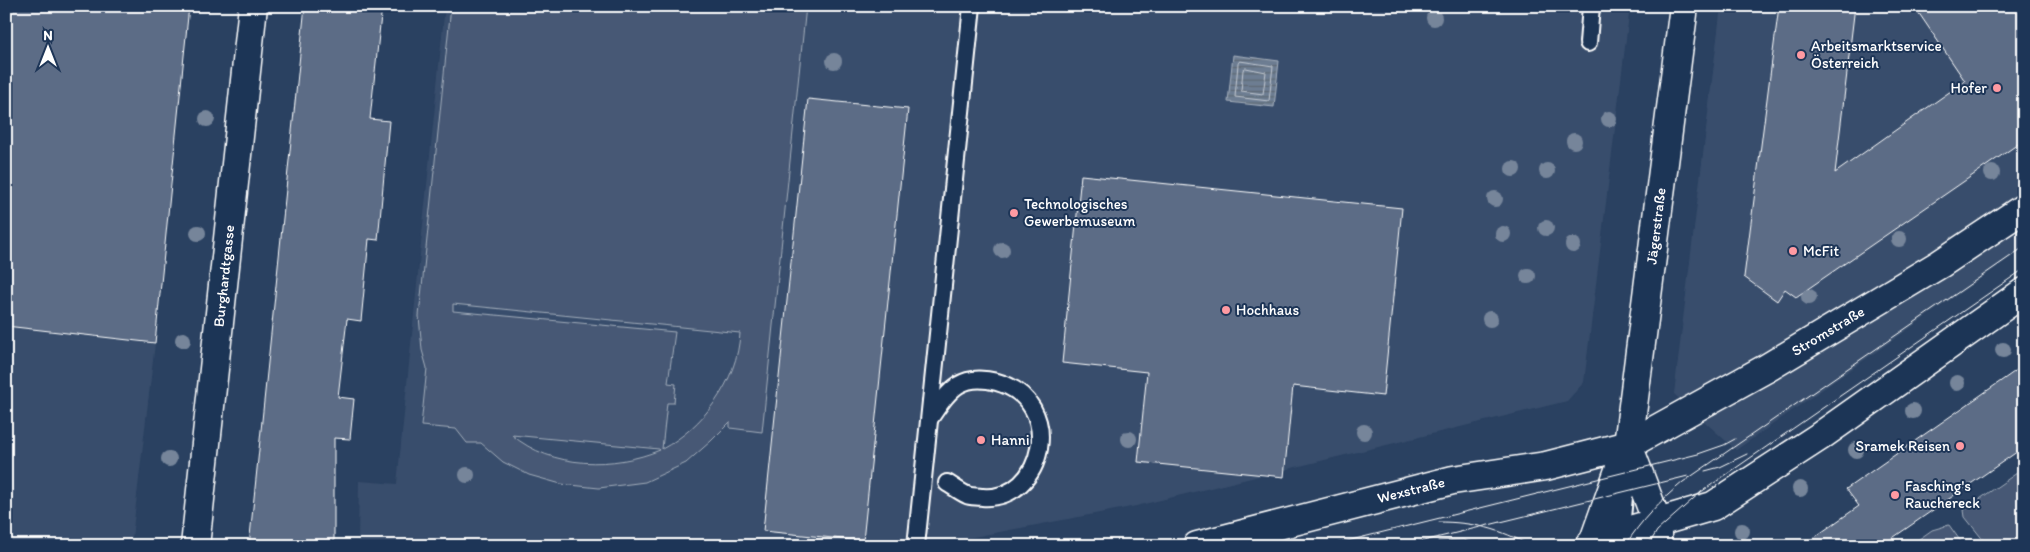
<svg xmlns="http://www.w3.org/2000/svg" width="2030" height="552" font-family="Itim,sans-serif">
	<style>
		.built { fill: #394e6c }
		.green { fill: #465975; stroke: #a2acba; fill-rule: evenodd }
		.water { fill: url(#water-rules); stroke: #a7b1be }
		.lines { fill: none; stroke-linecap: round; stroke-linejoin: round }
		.shore { stroke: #c5cbd3; stroke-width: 1 }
		.building { fill: #5b6c86; stroke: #fff }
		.lane-casing { stroke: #fff; stroke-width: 20 }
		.street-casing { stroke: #fff; stroke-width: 31 }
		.secondary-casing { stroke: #fff; stroke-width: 31 }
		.lane { stroke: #1d3557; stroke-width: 16 }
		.street { stroke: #1d3557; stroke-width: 28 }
		.secondary { stroke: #1d3557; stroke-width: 28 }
		.tram { stroke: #fff; stroke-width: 1 }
		.tree { fill: #76859a }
		.poi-dot { fill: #ff9aa2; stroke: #1d3557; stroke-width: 2 }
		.labels { text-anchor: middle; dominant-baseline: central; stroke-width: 4; stroke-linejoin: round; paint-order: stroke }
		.poi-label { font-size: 15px; fill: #fff; stroke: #1d3557; text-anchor: start }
		.street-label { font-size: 15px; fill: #fff; stroke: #1d3557 }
	</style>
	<defs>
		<pattern id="water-rules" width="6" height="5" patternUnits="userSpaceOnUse" patternTransform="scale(1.25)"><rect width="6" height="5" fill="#6d7d92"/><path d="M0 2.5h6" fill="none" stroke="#5e6772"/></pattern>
	</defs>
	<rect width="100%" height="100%" fill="#2a4161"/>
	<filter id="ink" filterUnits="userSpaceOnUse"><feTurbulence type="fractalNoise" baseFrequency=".02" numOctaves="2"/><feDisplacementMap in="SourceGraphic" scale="10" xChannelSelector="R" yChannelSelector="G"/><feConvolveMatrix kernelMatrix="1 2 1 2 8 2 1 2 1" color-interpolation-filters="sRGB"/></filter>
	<g filter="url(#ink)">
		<g class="built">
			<path d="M6,6h183l-34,337 -24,203h-125z"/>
			<path d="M445,6h1185l-46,376 -17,19 -431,105 -194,37 -24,3h-560l1,-65 38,3z"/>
			<path d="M1721,6h303v242l-288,202 -62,-56z"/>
		</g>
		<g class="green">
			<path d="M451,6h355l-44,426 -32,-4v-6l-19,19 -25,22 -41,19 -46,6 -38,-4 -32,-9 -26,-13 -22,-19h-14l-11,-14 -35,-3 6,-58 -5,-18 -3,-34zM453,304l287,29c-2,48 -37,94 -78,116l5,-46h7l2,-19 -8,-1 7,-51 -222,-21zM512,435l147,14 1,1c-46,19 -108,19 -148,-15z"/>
			<path d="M2024,468v78h-36l-23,-29 -1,-7z"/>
			<path d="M1949,525l15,21h-50l1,-4 17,-12z"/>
		</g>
		<path class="water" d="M1233,55l46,6 -5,46 -46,-5z"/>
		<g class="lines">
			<g class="shore">
				<path d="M1240,61l33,5 -4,35 -34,-4 3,-33z"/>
				<path d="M1246,68l20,4 -3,22 -22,-3 2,-21z"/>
			</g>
		</g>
		<g class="building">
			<path d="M6,6h183l-34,337 -149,-17z"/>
			<path d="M305,6h77l-12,113 19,2 -11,119 -9,-1 -8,82 -14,-2 -9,78 16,2 -4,40 -16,-1v108h-85z"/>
			<path d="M1779,6h76l-20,167 130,-92 -51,-75h110v134l-228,157 -11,-8 -8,12 -33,-24z"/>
			<path d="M808,99l100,10 -45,432 -100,-10z"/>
			<path d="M1081,175l321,33 -19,188 -90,-10 -9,91 -146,-15 9,-90 -85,-9z"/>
			<path d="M2024,365v82l-143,99h-79l57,-40 -13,-17z"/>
		</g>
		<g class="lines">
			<defs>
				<g id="lane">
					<path d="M1588,43l3,-37"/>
					<path d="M930,418c19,-27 30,-46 67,-36 69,19 48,120 -15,115 -5,-1 -11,0 -15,-2 -7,-3 -13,-8 -20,-12"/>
					<path d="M1620,539l6,-63"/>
					<path d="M916,546l56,-540"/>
					<path d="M1637,546l9,-14 9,-8"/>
				</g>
				<path id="street" d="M195,546l58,-540"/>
				<g id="secondary">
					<path d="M1628,445l29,77v24"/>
					<path d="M1197,546l256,-66 93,-14 82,-21 139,-77 173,-104 84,-56"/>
					<path d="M1589,546l31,-13 93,-27 106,-69 205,-145"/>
					<path d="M1592,546l36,-101 56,-439"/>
				</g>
			</defs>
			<use href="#lane" class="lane-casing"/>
			<use href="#street" class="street-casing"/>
			<use href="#secondary" class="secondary-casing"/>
			<use href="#lane" class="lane"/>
			<use href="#street" class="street"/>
			<use href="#secondary" class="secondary"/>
			<g class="tram">
				<path d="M1705,471l15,-4 27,-13"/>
				<path d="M1439,522c33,0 63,7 91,24"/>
				<path d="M1438,541l25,-1 21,6"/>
				<path d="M1327,546l371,-92 26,-9 11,-6"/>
				<path d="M1403,546l285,-70"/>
				<path d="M1625,546c16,-26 35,-45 58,-64l341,-235"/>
				<path d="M1648,546l9,-15 44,-39 323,-223"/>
			</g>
		</g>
		<g class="tree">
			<circle cx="1434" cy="18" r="8"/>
			<circle cx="834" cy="61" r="8"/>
			<circle cx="207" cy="119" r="8"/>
			<circle cx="1609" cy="119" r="8"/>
			<circle cx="1574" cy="141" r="8"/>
			<circle cx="1513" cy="169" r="8"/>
			<circle cx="1547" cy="171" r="8"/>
			<circle cx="1992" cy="173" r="8"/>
			<circle cx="1495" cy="199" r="8"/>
			<circle cx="1546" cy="228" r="8"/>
			<circle cx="198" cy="233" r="8"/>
			<circle cx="1503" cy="234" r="8"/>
			<circle cx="1899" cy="239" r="8"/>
			<circle cx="1573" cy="245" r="8"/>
			<circle cx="1002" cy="250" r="8"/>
			<circle cx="1528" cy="276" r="8"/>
			<circle cx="1809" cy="297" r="8"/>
			<circle cx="1490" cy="319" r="8"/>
			<circle cx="183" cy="340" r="8"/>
			<circle cx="2003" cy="350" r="8"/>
			<circle cx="1957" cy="383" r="8"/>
			<circle cx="1913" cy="411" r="8"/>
			<circle cx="1364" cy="432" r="8"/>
			<circle cx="1129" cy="439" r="8"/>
			<circle cx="1856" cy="450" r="8"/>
			<circle cx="169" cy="459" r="8"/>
			<circle cx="467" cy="475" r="8"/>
			<circle cx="1800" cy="489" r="8"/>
			<circle cx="1742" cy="531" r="8"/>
		</g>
	</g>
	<g class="poi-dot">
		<circle cx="1801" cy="55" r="5"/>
		<circle cx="1997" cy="88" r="5"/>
		<circle cx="1014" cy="213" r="5"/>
		<circle cx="1793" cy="251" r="5"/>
		<circle cx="1226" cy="310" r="5"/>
		<circle cx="981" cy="440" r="5"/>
		<circle cx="1960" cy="446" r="5"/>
		<circle cx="1895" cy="495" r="5"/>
	</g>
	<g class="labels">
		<g class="poi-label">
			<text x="1811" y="46">Arbeitsmarktservice<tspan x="1811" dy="17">Österreich</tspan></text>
			<text x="1987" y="88" text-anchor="end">Hofer</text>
			<text x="1024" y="204">Technologisches<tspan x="1024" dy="17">Gewerbemuseum</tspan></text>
			<text x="1803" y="251">McFit</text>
			<text x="1236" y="310">Hochhaus</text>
			<text x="991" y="440">Hanni</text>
			<text x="1950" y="446" text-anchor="end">Sramek Reisen</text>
			<text x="1905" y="486">Fasching's<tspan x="1905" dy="17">Rauchereck</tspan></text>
		</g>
		<g class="street-label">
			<text transform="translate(1656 226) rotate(-83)">Jägerstraße</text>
			<text transform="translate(224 276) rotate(-84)">Burghardtgasse</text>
			<text transform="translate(1828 331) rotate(-31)">Stromstraße</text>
			<text transform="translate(1411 490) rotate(-14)">Wexstraße</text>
		</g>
	</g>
	<rect width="2030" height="552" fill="none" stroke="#1d3557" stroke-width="25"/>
	<rect x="12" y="12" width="2005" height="527" fill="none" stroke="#fff" stroke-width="2" filter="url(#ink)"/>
	<g transform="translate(48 48)" stroke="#1d3557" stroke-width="4" paint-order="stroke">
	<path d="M0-4L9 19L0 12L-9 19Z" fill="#ffffff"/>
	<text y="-8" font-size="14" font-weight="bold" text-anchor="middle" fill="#ffffff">N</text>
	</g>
</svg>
